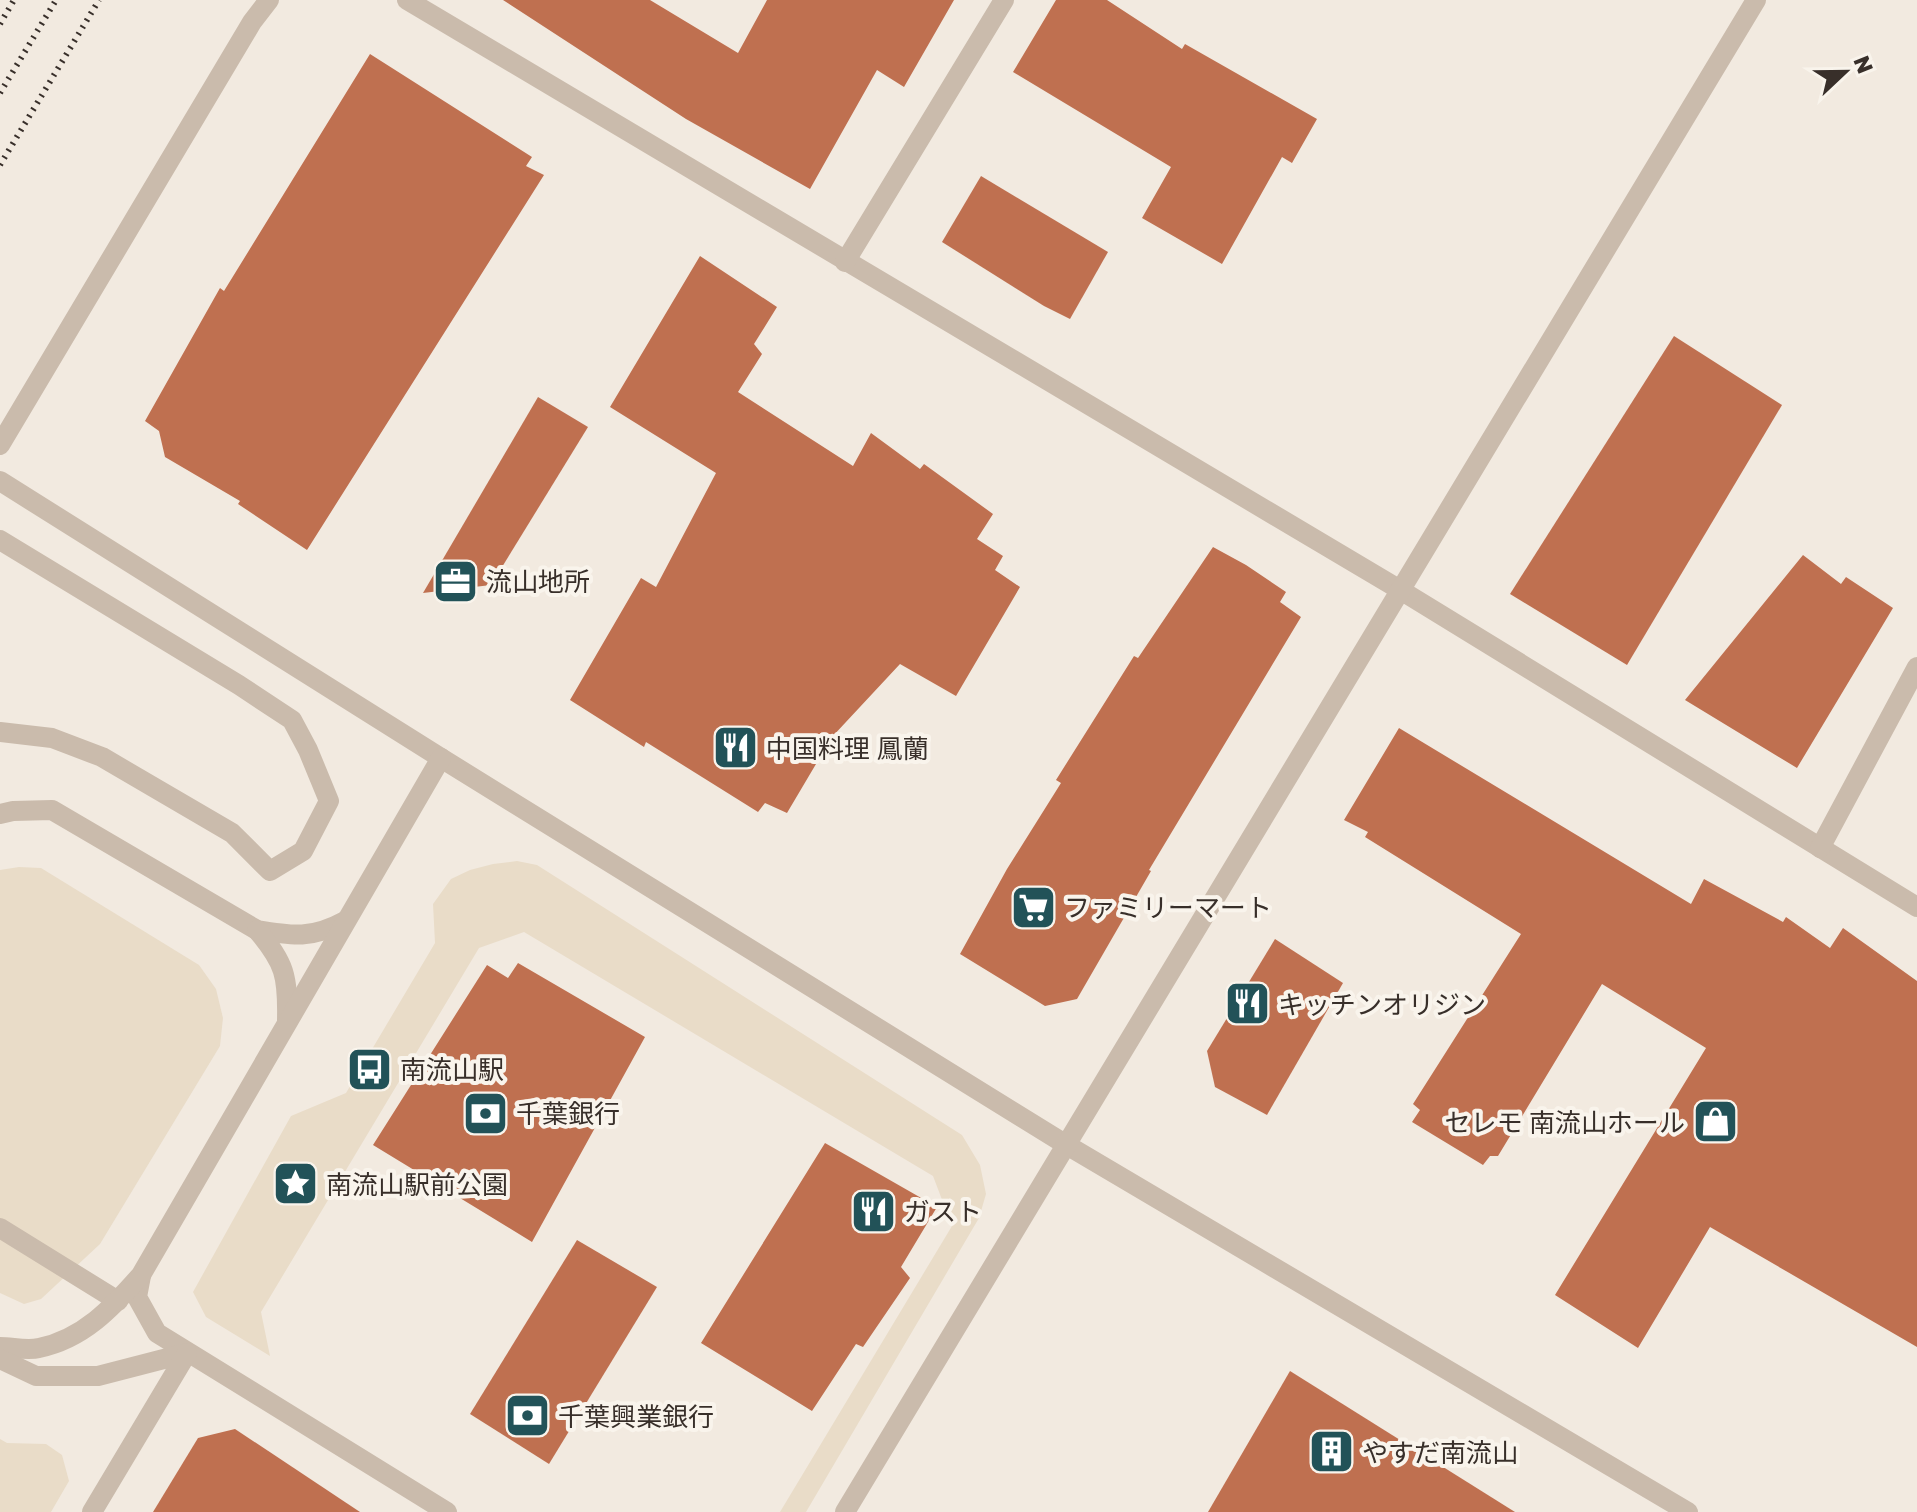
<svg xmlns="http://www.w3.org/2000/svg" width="1917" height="1512" font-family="'Golos Text','Noto Sans JP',sans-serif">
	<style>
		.plaza { fill: #e9dcc8 }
		.building { fill: #bf7050 }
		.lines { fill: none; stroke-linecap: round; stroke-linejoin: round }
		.minor { stroke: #cabbac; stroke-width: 20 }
		.rail { stroke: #382f2a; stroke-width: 6; stroke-dasharray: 2 6; stroke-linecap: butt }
		.labels { text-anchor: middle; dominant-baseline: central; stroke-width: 8; stroke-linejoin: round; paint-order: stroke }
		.poi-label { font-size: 26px; fill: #382f2a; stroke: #f9f4ec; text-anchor: start }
	</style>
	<rect width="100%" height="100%" fill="#f2eae0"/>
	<g class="plaza">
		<path d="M517,861l20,4 425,270 18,30 6,29 -7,24 -173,294h-26l172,-286 -19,-50 -409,-244 -45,16 -218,364 9,44 -64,-39 -13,-25 98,-176 55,-23 89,-150 -2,-39 18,-25 19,-9 23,-6z"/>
		<path d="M19,867l22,1 158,97 17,24 7,29 -3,28 -120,198 -59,55 -17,5 -24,-11v-423z"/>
		<path d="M0,1439l7,4 39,1 16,11 7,26 -18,31h-51z"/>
	</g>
	<g class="building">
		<path d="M503,0h147l88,53 29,-53h187l-50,87 -27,-17 -67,119 -124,-70z"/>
		<path d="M1056,0h51l75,49 3,-5 132,75 -25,44 -10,-6 -60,107 -80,-46 29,-51 -158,-95z"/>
		<path d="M370,54l162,103 -6,9 18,9 -237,375 -69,-46 2,-3 -75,-44 -6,-26 -14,-10 75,-133 4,3z"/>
		<path d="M981,176l127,76 -38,67 -26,-13 -102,-64z"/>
		<path d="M700,256l77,51 -23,37 8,10 -24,38 115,74 18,-33 49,36 4,-5 69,50 -16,25 26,17 -8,14 25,17 -64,109 -56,-32 -68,73 -45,76 -22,-10 -7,9 -112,-70 -2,5 -74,-47 71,-122 15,9 60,-114 -106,-66z"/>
		<path d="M1674,336l108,69 -155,260 -117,-71z"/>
		<path d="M538,397l50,30 -97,158 -68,8z"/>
		<path d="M1213,547l33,18 40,27 -6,10 21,15 -152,253 2,1 -74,128 -32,7 -85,-52 47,-85 54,-86 -5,-3 78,-124 4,2z"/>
		<path d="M1803,555l38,29 5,-7 47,31 -96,160 -112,-68z"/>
		<path d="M1399,728l292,176 13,-25 79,43 3,-5 44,31 13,-20 74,53v366l-207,-120 -72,121 -83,-53 151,-247 -104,-64 -104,172h-8l-7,9 -71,-43 8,-12 -7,-6 108,-170 -156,-97 3,-5 -24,-12z"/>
		<path d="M1275,939l68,44 -76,132 -52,-28 -8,-36z"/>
		<path d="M518,963l127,74 -113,205 -159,-97 114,-180 21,13z"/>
		<path d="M825,1143l112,64 -36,60 9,11 -47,69 -7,-3 -44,67 -111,-68z"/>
		<path d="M577,1240l80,47 -108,177 -79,-50z"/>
		<path d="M1290,1371l225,141h-307z"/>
		<path d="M235,1429l125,83h-207l45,-74z"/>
	</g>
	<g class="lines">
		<g class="minor">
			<path d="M407,0l995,591 515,316"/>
			<path d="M845,262l159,-262"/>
			<path d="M0,445l252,-423 17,-22"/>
			<path d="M0,481l441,277 624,386 623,368"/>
			<path d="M0,540l239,145 53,35 16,30 21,51 -26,50 -33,20 -38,-38 -130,-76 -50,-19 -52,-6"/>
			<path d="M0,814l13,-3 39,-1 205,120c36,6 55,9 88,-9"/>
			<path d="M1820,848l97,-181"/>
			<path d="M257,930c28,33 31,46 30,90"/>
			<path d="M0,1228l118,73"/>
			<path d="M141,1276l-4,21 20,36 290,179"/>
			<path d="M0,1347c12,0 27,4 39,1 44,-9 73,-40 102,-73l300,-517"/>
			<path d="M0,1359l36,17h62l89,-23"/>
			<path d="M92,1512l95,-159"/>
			<path d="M845,1512l911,-1512"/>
		</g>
		<g class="rail">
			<path d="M0,24l14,-24"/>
			<path d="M0,93l56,-93"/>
			<path d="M0,165l99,-165"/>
		</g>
	</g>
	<defs>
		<symbol id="office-square" viewBox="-11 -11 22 22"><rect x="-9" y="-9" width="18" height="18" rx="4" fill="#225258" stroke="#f9f4ec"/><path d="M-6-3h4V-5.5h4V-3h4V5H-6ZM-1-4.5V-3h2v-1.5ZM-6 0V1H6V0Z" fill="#fff"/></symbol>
		<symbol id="restaurant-square" viewBox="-11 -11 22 22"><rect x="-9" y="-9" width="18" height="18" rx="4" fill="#225258" stroke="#f9f4ec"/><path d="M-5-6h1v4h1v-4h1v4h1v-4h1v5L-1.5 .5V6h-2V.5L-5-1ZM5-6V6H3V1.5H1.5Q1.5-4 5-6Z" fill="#fff"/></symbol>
		<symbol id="supermarket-square" viewBox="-11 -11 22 22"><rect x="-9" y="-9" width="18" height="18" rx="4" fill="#225258" stroke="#f9f4ec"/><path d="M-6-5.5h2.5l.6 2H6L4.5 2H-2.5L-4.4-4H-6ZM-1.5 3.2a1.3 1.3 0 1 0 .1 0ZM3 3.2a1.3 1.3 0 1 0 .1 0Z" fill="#fff"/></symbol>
		<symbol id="bus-square" viewBox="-11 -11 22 22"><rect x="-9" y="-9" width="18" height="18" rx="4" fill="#225258" stroke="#f9f4ec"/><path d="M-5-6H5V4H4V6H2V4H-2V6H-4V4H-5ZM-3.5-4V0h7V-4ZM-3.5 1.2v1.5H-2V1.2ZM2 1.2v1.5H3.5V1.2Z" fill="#fff"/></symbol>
		<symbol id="bank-square" viewBox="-11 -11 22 22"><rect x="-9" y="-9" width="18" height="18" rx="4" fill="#225258" stroke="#f9f4ec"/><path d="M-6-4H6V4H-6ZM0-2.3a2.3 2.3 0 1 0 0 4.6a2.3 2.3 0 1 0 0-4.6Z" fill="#fff"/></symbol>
		<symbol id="shop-square" viewBox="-11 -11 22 22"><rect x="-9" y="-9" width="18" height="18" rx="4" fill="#225258" stroke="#f9f4ec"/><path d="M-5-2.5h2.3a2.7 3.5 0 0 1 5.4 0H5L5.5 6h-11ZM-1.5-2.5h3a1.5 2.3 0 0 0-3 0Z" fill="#fff"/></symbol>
		<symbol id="sight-square" viewBox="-11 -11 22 22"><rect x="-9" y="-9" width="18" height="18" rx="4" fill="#225258" stroke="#f9f4ec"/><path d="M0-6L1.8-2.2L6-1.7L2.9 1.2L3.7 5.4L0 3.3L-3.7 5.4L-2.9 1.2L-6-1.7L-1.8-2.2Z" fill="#fff"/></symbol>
		<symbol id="building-square" viewBox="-11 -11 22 22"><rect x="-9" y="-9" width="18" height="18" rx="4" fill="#225258" stroke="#f9f4ec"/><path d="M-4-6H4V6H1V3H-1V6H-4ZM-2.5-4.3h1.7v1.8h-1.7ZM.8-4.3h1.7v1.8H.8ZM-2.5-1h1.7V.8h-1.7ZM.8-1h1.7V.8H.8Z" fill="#fff"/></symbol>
	</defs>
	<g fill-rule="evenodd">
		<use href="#office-square" x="430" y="556" width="51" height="51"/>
		<use href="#restaurant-square" x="710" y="722" width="51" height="51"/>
		<use href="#supermarket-square" x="1008" y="882" width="51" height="51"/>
		<use href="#restaurant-square" x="1222" y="978" width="51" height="51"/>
		<use href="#bus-square" x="344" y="1044" width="51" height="51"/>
		<use href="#bank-square" x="460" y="1088" width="51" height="51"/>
		<use href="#shop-square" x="1690" y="1096" width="51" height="51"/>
		<use href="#sight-square" x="270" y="1158" width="51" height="51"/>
		<use href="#restaurant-square" x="848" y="1186" width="51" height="51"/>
		<use href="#bank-square" x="502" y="1390" width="51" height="51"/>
		<use href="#building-square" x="1306" y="1426" width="51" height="51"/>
	</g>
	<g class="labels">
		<g class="poi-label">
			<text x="486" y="581">流山地所</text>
			<text x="766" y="748">中国料理 鳳蘭</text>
			<text x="1064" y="907">ファミリーマート</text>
			<text x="1278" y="1004">キッチンオリジン</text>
			<text x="400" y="1069">南流山駅</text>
			<text x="516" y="1113">千葉銀行</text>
			<text x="1685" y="1122" text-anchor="end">セレモ 南流山ホール</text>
			<text x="326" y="1184">南流山駅前公園</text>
			<text x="904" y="1211">ガスト</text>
			<text x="558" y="1416">千葉興業銀行</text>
			<text x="1362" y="1452">やすだ南流山</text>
		</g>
	</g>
	<g transform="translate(1845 72) rotate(68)" stroke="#f9f4ec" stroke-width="6" paint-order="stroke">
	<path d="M0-6L14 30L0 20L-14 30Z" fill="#382f2a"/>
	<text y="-12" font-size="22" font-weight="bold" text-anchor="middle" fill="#382f2a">N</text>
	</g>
</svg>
